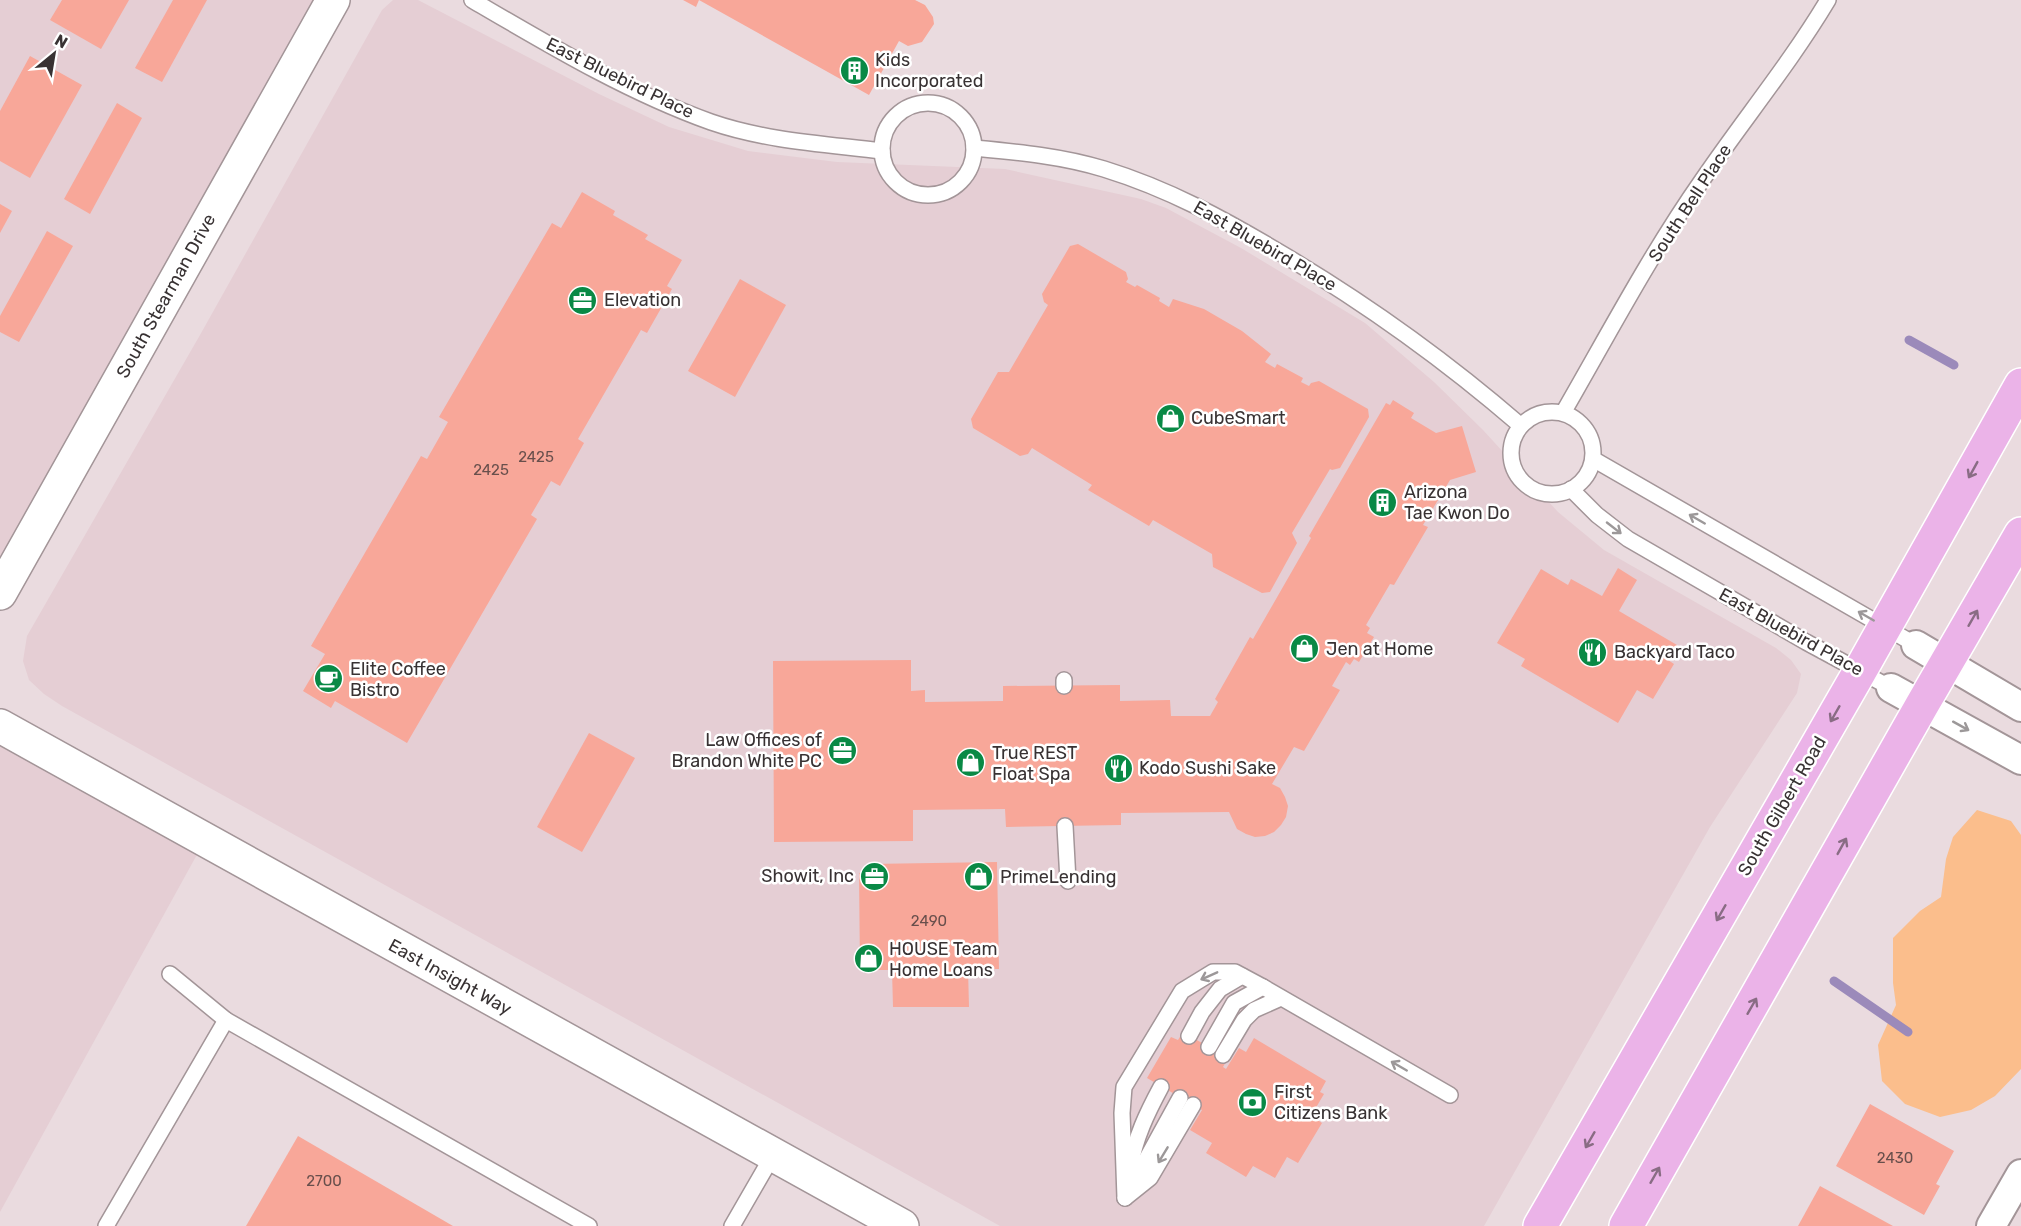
<svg xmlns="http://www.w3.org/2000/svg" width="2021" height="1226" font-family="Rubik,sans-serif">
	<style>
		.built { fill: #e5ced4 }
		.green { fill: #fbbe8c }
		.lines { fill: none; stroke-linecap: round; stroke-linejoin: round }
		.stream { stroke: #9b8aba; stroke-width: 9 }
		.building { fill: #f8a799 }
		.service-casing { stroke: #a39598; stroke-width: 18 }
		.minor-casing { stroke: #a39598; stroke-width: 32 }
		.tertiary-casing { stroke: #a39598; stroke-width: 36 }
		.primary-casing { stroke: #fff; stroke-width: 36 }
		.service { stroke: #fff; stroke-width: 15 }
		.minor { stroke: #fff; stroke-width: 28 }
		.tertiary { stroke: #fff; stroke-width: 33 }
		.primary { stroke: #ebb3e8; stroke-width: 33 }
		.oneway { stroke: #896c84 }
		.oneway2 { stroke: #9c9899 }
		.labels { text-anchor: middle; dominant-baseline: central; stroke-width: 5; stroke-linejoin: round; paint-order: stroke }
		.number-label { font-size: 15px; fill: #684f4c }
		.poi-label { font-size: 18px; fill: #383233; stroke: #fff; text-anchor: start }
		.street-label { font-size: 18px; fill: #383233; stroke: #fff }
	</style>
	<rect width="100%" height="100%" fill="#eadbdf"/>
	<g class="built">
		<path d="M0,0h333l-333,593z"/>
		<path d="M393,0h25l181,94 70,33 79,24 89,11 168,7 136,30 25,9 75,40 124,75 69,59 49,48 75,82 46,38 172,98 15,12 10,14 -4,19 -87,134 -226,399h-484l-938,-520 -18,-12 -15,-14 -6,-19 4,-25 173,-301 182,-325z"/>
		<path d="M0,725l205,115 -205,372z"/>
	</g>
	<path class="green" d="M1977,810l34,11 10,14v234l-26,27 -24,14 -31,7 -35,-13 -23,-23 -4,-36 18,-40 -3,-22v-45l27,-27 21,-14 5,-38 7,-22z"/>
	<g class="lines">
		<g class="stream">
			<path d="M1909,340l45,25"/>
			<path d="M1834,981l74,51"/>
		</g>
	</g>
	<g class="building">
		<path d="M62,0h67l-28,49 -51,-29z"/>
		<path d="M173,0h34l-45,82 -27,-14z"/>
		<path d="M683,0h232l10,5 8,12 1,7 -12,18 -14,4 -9,-5 -30,54 -170,-95 -3,7z"/>
		<path d="M30,56l52,29 -52,93 -30,-17v-50z"/>
		<path d="M117,103l25,15 -52,96 -26,-15z"/>
		<path d="M582,192l33,19 -2,4 35,20 -3,4 37,21 -15,26 5,3 -25,44 -6,-3 -63,109 6,4 -24,43 -9,-5 -20,34 6,4 -130,224 -72,-42 -4,7 -28,-17 22,-37 -14,-8 110,-190 6,3 21,-37 -9,-5 113,-194 9,5z"/>
		<path d="M0,204l12,7 -12,22z"/>
		<path d="M47,231l26,15 -54,96 -19,-10v-16z"/>
		<path d="M1078,244l48,28 2,7 -2,3 9,5 2,-2 23,13 -1,3 10,6 4,-8 31,10 38,22 29,23 -6,8 10,6 2,-4 26,14 -2,4 8,4 2,-3 8,-2 49,28 1,8 -29,51 -8,2 -2,-1 -38,64 5,10 -27,49 -8,1 -49,-26 -1,-13 -59,-34 -4,6 -61,-36 4,-5 -60,-37 -4,6 -8,2 -47,-28 -2,-9 27,-47h11l39,-67 -4,-3 -2,-8 28,-48z"/>
		<path d="M740,279l46,26 -51,92 -47,-26z"/>
		<path d="M1393,400l21,13 -3,5 25,15 26,-7 14,46 -26,8 -27,45 5,2 -34,58 -4,-1 -24,41 4,3 -3,5 7,4 -15,25 -5,-3 -4,6 -4,-3 -14,24 8,4 -36,61 -10,-4 -22,37 8,4 5,9 3,9 -2,11 -5,8 -7,7 -9,4 -10,1 -9,-3 -9,-5 -8,-17 -108,1v12l-115,2 -1,-18 -92,1v31l-139,1 -1,-181 138,-1v31l14,-1v12l78,-1v-15l117,-1v16l50,-1 1,16h39l8,-14 -3,-3 35,-62 3,2 58,-101 -2,-2 77,-133 4,2z"/>
		<path d="M1618,568l19,12 -18,31 58,34 -9,15 6,4 -21,35 -16,-9 -19,33 -97,-57 4,-7 -28,-16 44,-74 27,16 3,-6 31,17z"/>
		<path d="M589,733l46,25 -53,94 -45,-25z"/>
		<path d="M997,862l2,107h-31l1,38h-76l-1,-37h-32l-1,-97 10,-1v-8z"/>
		<path d="M1183,1032l45,26 -5,9 3,2 13,-21 7,4 8,-14 72,43 -6,11 4,2 -13,22 11,7 -24,40 -11,-6 -12,21 -22,-12 -7,11 -40,-24 6,-10 -22,-13 12,-20 -55,-32 24,-41 7,3z"/>
		<path d="M1870,1104l84,47 -18,33 4,2 -16,29 -88,-49z"/>
		<path d="M298,1136l155,90h-207z"/>
		<path d="M1820,1186l73,40h-95z"/>
	</g>
	<g class="lines">
		<defs>
			<g id="service">
				<path d="M472,0c77,45 155,92 239,122 55,19 114,22 171,29"/>
				<circle cx="928" cy="149" r="46"/>
				<path d="M974,148c43,4 88,8 130,21 65,20 122,51 180,86 84,50 162,106 236,170"/>
				<circle cx="1552" cy="453" r="41"/>
				<path d="M1563,413c45,-78 88,-160 140,-234 41,-60 88,-117 125,-179"/>
				<path d="M1593,459l323,186"/>
				<path d="M1571,489l26,26 31,24 178,103 85,46"/>
				<path d="M1064,680v6"/>
				<path d="M1065,826l3,55"/>
				<path d="M170,974l56,46"/>
				<path d="M1189,1036l13,-24 18,-23 22,-13"/>
				<path d="M1209,1047l25,-44 29,-16 187,108"/>
				<path d="M1223,1055l21,-35 10,-10 27,-12"/>
				<path d="M1130,1168c5,-30 17,-55 31,-81"/>
				<path d="M1131,1187l49,-89"/>
				<path d="M1125,1198l-3,-85 2,-26 58,-96 31,-19h22l28,15"/>
				<path d="M1125,1198l25,-20 43,-73"/>
				<path d="M106,1226l120,-206 363,206"/>
				<path d="M732,1226l41,-71"/>
			</g>
			<g id="minor">
				<path d="M1916,645l105,62"/>
				<path d="M1891,688l130,72"/>
				<path d="M1991,1226l30,-52"/>
			</g>
			<g id="tertiary">
				<path d="M0,593l333,-593"/>
				<path d="M0,726l902,500"/>
			</g>
			<g id="primary">
				<path d="M1540,1226l320,-555 161,-286"/>
				<path d="M1626,1226l296,-521 99,-171"/>
			</g>
		</defs>
		<use href="#service" class="service-casing"/>
		<use href="#minor" class="minor-casing"/>
		<use href="#tertiary" class="tertiary-casing"/>
		<use href="#primary" class="primary-casing"/>
		<use href="#service" class="service"/>
		<use href="#minor" class="minor"/>
		<use href="#tertiary" class="tertiary"/>
		<use href="#primary" class="primary"/>
	</g>
	<defs><path id="oneway-shaft" d="M-6 0H5M1.5-3L5.5 0L1.5 3" fill="none" stroke-width="1.6" stroke-linecap="round" stroke-linejoin="round" transform="scale(1.5)"/></defs>
	<g class="oneway">
		<use href="#oneway-shaft" transform="translate(1973 470) rotate(119)"/>
		<use href="#oneway-shaft" transform="translate(1973 618) rotate(-60)"/>
		<use href="#oneway-shaft" transform="translate(1835 714) rotate(120)"/>
		<use href="#oneway-shaft" transform="translate(1842 846) rotate(-61)"/>
		<use href="#oneway-shaft" transform="translate(1721 913) rotate(120)"/>
		<use href="#oneway-shaft" transform="translate(1752 1006) rotate(-60)"/>
		<use href="#oneway-shaft" transform="translate(1590 1140) rotate(120)"/>
		<use href="#oneway-shaft" transform="translate(1655 1175) rotate(-60)"/>
	</g>
	<g class="oneway2">
		<use href="#oneway-shaft" transform="translate(1697 519) rotate(-150)"/>
		<use href="#oneway-shaft" transform="translate(1614 528) rotate(38)"/>
		<use href="#oneway-shaft" transform="translate(1866 616) rotate(-150)"/>
		<use href="#oneway-shaft" transform="translate(1961 726) rotate(29)"/>
		<use href="#oneway-shaft" transform="translate(1209 976) rotate(156)"/>
		<use href="#oneway-shaft" transform="translate(1399 1066) rotate(-150)"/>
		<use href="#oneway-shaft" transform="translate(1163 1155) rotate(121)"/>
	</g>
	<defs>
		<symbol id="building-disc" viewBox="-11 -11 22 22"><circle r="9.5" fill="#098945" stroke="#fff"/><path d="M-4-6H4V6H1V3H-1V6H-4ZM-2.5-4.3h1.7v1.8h-1.7ZM.8-4.3h1.7v1.8H.8ZM-2.5-1h1.7V.8h-1.7ZM.8-1h1.7V.8H.8Z" fill="#fff"/></symbol>
		<symbol id="office-disc" viewBox="-11 -11 22 22"><circle r="9.5" fill="#098945" stroke="#fff"/><path d="M-6-3h4V-5.5h4V-3h4V5H-6ZM-1-4.5V-3h2v-1.5ZM-6 0V1H6V0Z" fill="#fff"/></symbol>
		<symbol id="shop-disc" viewBox="-11 -11 22 22"><circle r="9.5" fill="#098945" stroke="#fff"/><path d="M-5-2.5h2.3a2.7 3.5 0 0 1 5.4 0H5L5.5 6h-11ZM-1.5-2.5h3a1.5 2.3 0 0 0-3 0Z" fill="#fff"/></symbol>
		<symbol id="restaurant-disc" viewBox="-11 -11 22 22"><circle r="9.5" fill="#098945" stroke="#fff"/><path d="M-5-6h1v4h1v-4h1v4h1v-4h1v5L-1.5 .5V6h-2V.5L-5-1ZM5-6V6H3V1.5H1.5Q1.5-4 5-6Z" fill="#fff"/></symbol>
		<symbol id="cafe-disc" viewBox="-11 -11 22 22"><circle r="9.5" fill="#098945" stroke="#fff"/><path d="M-5.5-4.5H6V0H3Q3 3.5 0 3.5H-2.5Q-5.5 3.5-5.5 0ZM3-3.2v2h1.7v-2ZM-6 4.5H4V6H-6Z" fill="#fff"/></symbol>
		<symbol id="bank-disc" viewBox="-11 -11 22 22"><circle r="9.5" fill="#098945" stroke="#fff"/><path d="M-6-4H6V4H-6ZM0-2.3a2.3 2.3 0 1 0 0 4.6a2.3 2.3 0 1 0 0-4.6Z" fill="#fff"/></symbol>
	</defs>
	<g fill-rule="evenodd">
		<use href="#building-disc" x="838" y="54" width="33" height="33"/>
		<use href="#office-disc" x="566" y="284" width="33" height="33"/>
		<use href="#shop-disc" x="1154" y="402" width="33" height="33"/>
		<use href="#building-disc" x="1366" y="486" width="33" height="33"/>
		<use href="#shop-disc" x="1288" y="632" width="33" height="33"/>
		<use href="#restaurant-disc" x="1576" y="636" width="33" height="33"/>
		<use href="#cafe-disc" x="312" y="662" width="33" height="33"/>
		<use href="#office-disc" x="826" y="734" width="33" height="33"/>
		<use href="#shop-disc" x="954" y="746" width="33" height="33"/>
		<use href="#restaurant-disc" x="1102" y="752" width="33" height="33"/>
		<use href="#office-disc" x="858" y="860" width="33" height="33"/>
		<use href="#shop-disc" x="962" y="860" width="33" height="33"/>
		<use href="#shop-disc" x="852" y="942" width="33" height="33"/>
		<use href="#bank-disc" x="1236" y="1086" width="33" height="33"/>
	</g>
	<g class="labels">
		<g class="number-label">
			<text x="536" y="457">2425</text>
			<text x="491" y="470">2425</text>
			<text x="929" y="921">2490</text>
			<text x="1895" y="1158">2430</text>
			<text x="324" y="1181">2700</text>
		</g>
		<g class="poi-label">
			<text x="875" y="60">Kids<tspan x="875" dy="21">Incorporated</tspan></text>
			<text x="604" y="300">Elevation</text>
			<text x="1191" y="418">CubeSmart</text>
			<text x="1404" y="492">Arizona<tspan x="1404" dy="21">Tae Kwon Do</tspan></text>
			<text x="1326" y="649">Jen at Home</text>
			<text x="1614" y="652">Backyard Taco</text>
			<text x="350" y="669">Elite Coffee<tspan x="350" dy="21">Bistro</tspan></text>
			<text x="822" y="740" text-anchor="end">Law Offices of<tspan x="822" dy="21">Brandon White PC</tspan></text>
			<text x="992" y="753">True REST<tspan x="992" dy="21">Float Spa</tspan></text>
			<text x="1139" y="768">Kodo Sushi Sake</text>
			<text x="854" y="876" text-anchor="end">Showit, Inc</text>
			<text x="1000" y="877">PrimeLending</text>
			<text x="889" y="949">HOUSE Team<tspan x="889" dy="21">Home Loans</tspan></text>
			<text x="1274" y="1092">First<tspan x="1274" dy="21">Citizens Bank</tspan></text>
		</g>
		<g class="street-label">
			<text transform="translate(620 78) rotate(26)">East Bluebird Place</text>
			<text transform="translate(1690 203) rotate(-57)">South Bell Place</text>
			<text transform="translate(1265 246) rotate(30)">East Bluebird Place</text>
			<text transform="translate(166 296) rotate(-61)">South Stearman Drive</text>
			<text transform="translate(1791 632) rotate(29)">East Bluebird Place</text>
			<text transform="translate(1782 806) rotate(-60)">South Gilbert Road</text>
			<text transform="translate(450 977) rotate(29)">East Insight Way</text>
		</g>
	</g>
	<g transform="translate(54 54) rotate(30)" stroke="#ffffff" stroke-width="4.5" paint-order="stroke">
	<path d="M0-4.5L10 22L0 15L-10 22Z" fill="#383233"/>
	<text y="-9" font-size="16" font-weight="bold" text-anchor="middle" fill="#383233">N</text>
	</g>
</svg>
